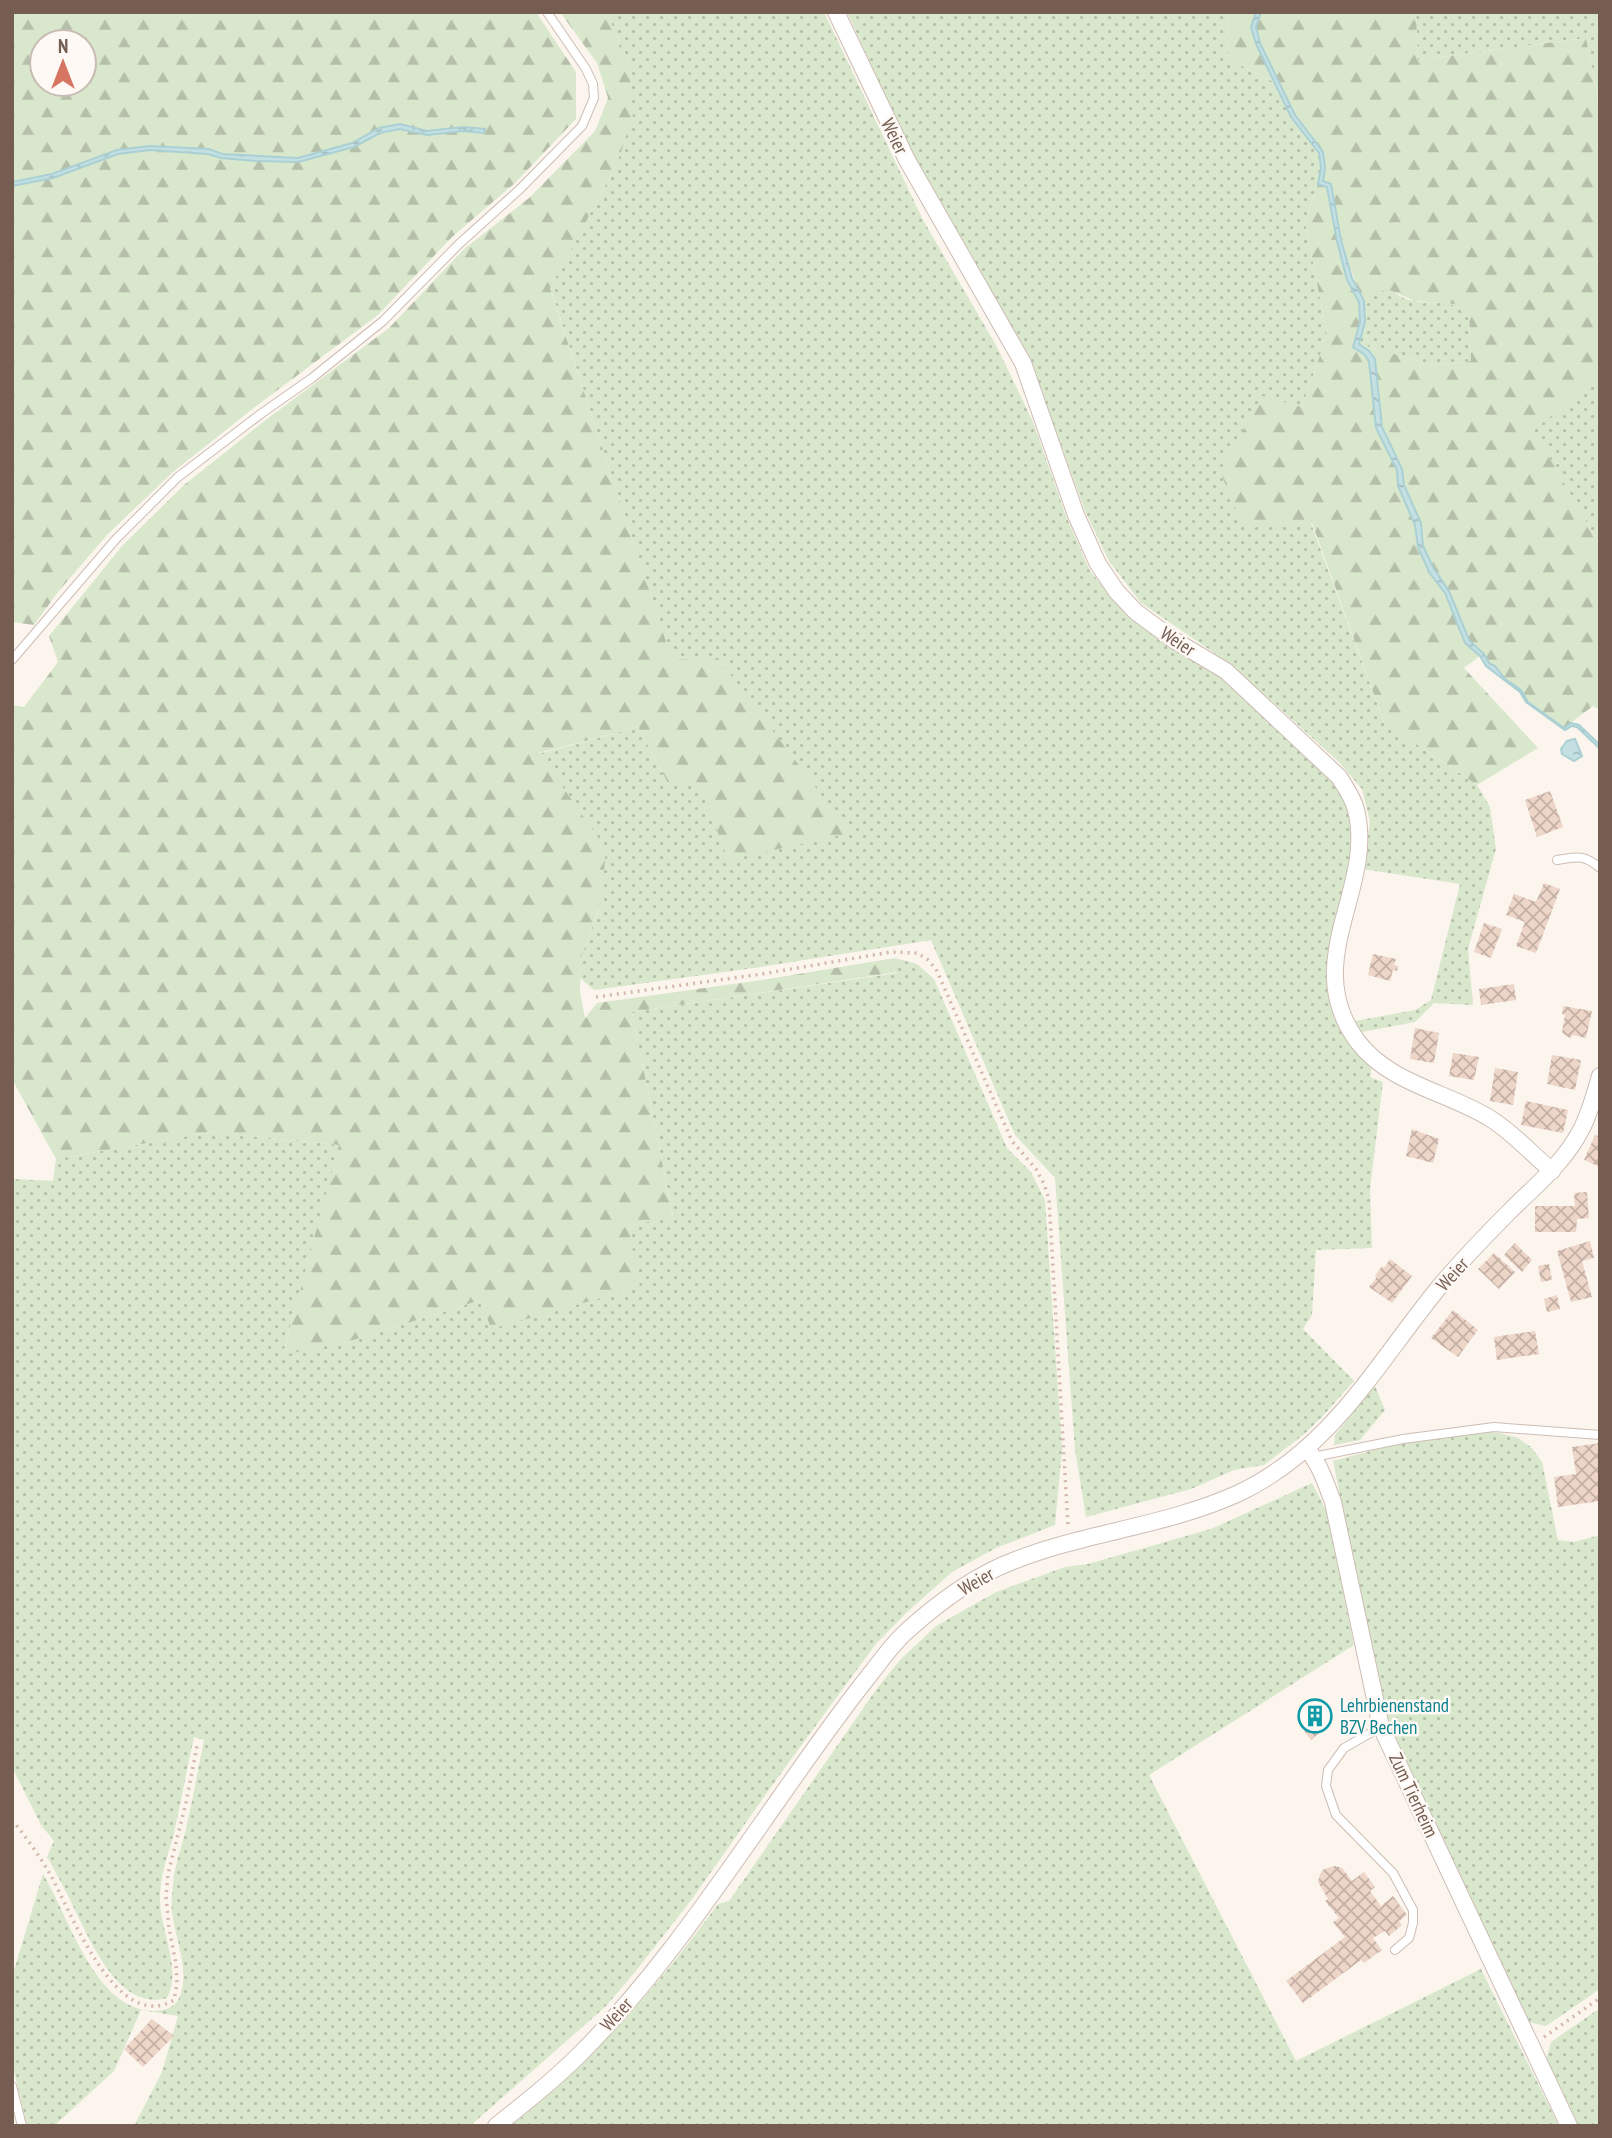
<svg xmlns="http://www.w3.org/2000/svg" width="1612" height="2138" font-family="'PT Sans Narrow',sans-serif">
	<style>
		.grass { fill: url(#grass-dots) }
		.forest { fill: url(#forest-firs); fill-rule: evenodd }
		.water { fill: url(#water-ripples); stroke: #abd0d4; stroke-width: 2 }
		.building { fill: url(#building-cross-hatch) }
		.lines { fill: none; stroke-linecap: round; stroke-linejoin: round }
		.service-casing { stroke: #cdbdb4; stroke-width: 10 }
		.minor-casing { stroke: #cdbdb4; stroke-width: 18 }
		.path { stroke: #d3b8ab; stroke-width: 3.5; stroke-dasharray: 2 5; stroke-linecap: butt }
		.service { stroke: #fff; stroke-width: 8 }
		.minor { stroke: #fff; stroke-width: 16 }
		.labels { text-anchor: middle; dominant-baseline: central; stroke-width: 5; stroke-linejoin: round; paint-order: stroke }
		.street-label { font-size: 19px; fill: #755d52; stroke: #fef9f4 }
		.culture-label { font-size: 19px; fill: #0d838f; stroke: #fef9f4; text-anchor: start }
	</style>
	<defs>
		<pattern id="grass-dots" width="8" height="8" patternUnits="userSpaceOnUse" patternTransform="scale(1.75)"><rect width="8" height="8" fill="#d9e8cd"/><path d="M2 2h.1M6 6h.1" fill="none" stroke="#b5bfa9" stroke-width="1.8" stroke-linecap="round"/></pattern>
		<pattern id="forest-firs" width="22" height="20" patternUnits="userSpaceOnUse" patternTransform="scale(1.75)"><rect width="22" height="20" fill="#d9e8cd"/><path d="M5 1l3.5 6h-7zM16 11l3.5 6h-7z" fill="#b5bfa9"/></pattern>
		<pattern id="water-ripples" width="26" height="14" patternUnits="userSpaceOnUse" patternTransform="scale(1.75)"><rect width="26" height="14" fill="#c4e0e3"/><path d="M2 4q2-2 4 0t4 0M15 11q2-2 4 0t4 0" fill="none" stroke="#a4b9bb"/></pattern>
		<pattern id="building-cross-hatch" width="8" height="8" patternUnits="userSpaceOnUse" patternTransform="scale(1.75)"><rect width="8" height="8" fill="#edd5c8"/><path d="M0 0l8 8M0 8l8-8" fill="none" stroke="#c5b0a5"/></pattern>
	</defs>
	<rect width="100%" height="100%" fill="#fbf5ee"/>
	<g class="grass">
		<path d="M606,12h218l99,208 74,127 36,75 33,94 24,55 36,43 112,76 96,89 15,29 3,17 -1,29 -21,95v48l9,27 33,43 -2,10 13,5 -13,107 2,59 -56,2 -4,65 -9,14 51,52 -33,37 -18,17 -39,30 -30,5 -43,19 -105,28 -11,-67 -20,-272 -40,-43 -84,-195 -170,27 -167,23 -14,-12 1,-20 20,-55 -63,-149 100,-27 31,58 3,-124 -122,-374 67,-123 12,-101z"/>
		<path d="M847,12h380l1,47 46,23 17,35 28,36 2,15 -3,16 -13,37 22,114 -25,72 -59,117 68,-1 73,199 93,63 13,22 6,42 -28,100 5,56 -39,-2 -19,19 -53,10 -7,-11 60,-11 16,-10 29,-116 -97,-15 7,-47 -8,-33 -23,-27 -107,-97 -91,-62 -32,-42 -24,-50 -42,-116 -19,-48 -111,-190z"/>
		<path d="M1416,12h184v99l-14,-73 -168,22z"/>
		<path d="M1387,288c8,5 17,12 27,13 20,4 39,-3 55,13l2,47 -34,5 -78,-22 6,-22 -1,-21z"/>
		<path d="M1600,377v169l-67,-117z"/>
		<path d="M895,958l22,6 17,15 73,169 24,24 14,28 17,249 -7,76 -59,23 -44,24 -47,42 -30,31 -94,128 -89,126 -57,73 -30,35 -135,119h-326l-4,-3 -2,3h-4l28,-54 16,-56 -37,-6 -27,61 -60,55h-27l-15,-63v-86l31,-103c26,42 52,138 112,137 12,-1 21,-4 25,-15 10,-27 -5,-57 -8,-84 -1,-9 0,-18 1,-27 1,-19 9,-38 13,-57 7,-29 12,-59 18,-88l-10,-3c-7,32 -13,64 -20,96 -6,23 -15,45 -14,69 1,30 22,68 7,96 -49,14 -77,-59 -94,-92 -8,-17 -17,-33 -26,-49l7,-16 -13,-16 -29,-58v-588l41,2 3,-22 154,-27 130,13 -57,209 67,-13 131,-41 10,28 137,-102 45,-10 -41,-204 265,-39z"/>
		<path d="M1375,1386l10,24 -25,30 -26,5 1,-10z"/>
		<path d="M1483,1431l17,2 18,5 14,10 10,14 16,78 16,2 26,-7v454l-54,37 -22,-5 -133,-291 -12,-42 -46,-227 75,-20z"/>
		<path d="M1312,1483l15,29 27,133 -205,130 147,286 185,-92 78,157h-1048c81,-64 146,-139 207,-222l11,-3 149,-214 22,-27 36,-34 60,-34 69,-25 23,-3 123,-35z"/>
		<path d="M1600,2008v118h-24l-31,-63 6,-21z"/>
	</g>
	<g class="forest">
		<path d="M12,12h524l40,60v47l-61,64 -63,54 -74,78 -123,92 -82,65 -65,62 -50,58 -24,33 -22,-3v-436l41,-8 65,-24 32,-4 58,4 13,4 34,3 43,1 56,-15 26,-14 20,-4 27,6 36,-4 21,2 -21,-6 -36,4 -27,-7 -21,4 -27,15 -54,15 -76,-4 -13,-5 -60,-3 -32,4 -65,24 -40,8zM42,42h42v42h-42z"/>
		<path d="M560,12h46l23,51 4,52 -16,49 -67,124 122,372 46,-2 132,175 -122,27 -28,-76 -31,1 -31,-58 -99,26 67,96 -5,53 -20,56 -1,34 5,26 12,-15 165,-23 133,-22 3,14 -266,40 41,205 -45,9 12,61 -149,42 -10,-29 -131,41 -67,14 56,-210 -129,-13 -154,27 -44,-80v-374l12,2 34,-45 -9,-26 73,-90 62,-61 83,-66 122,-91 75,-79 65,-51 66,-67 13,-33 -11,-35z"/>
		<path d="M1227,12h29l-5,15 5,17 18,38 -46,-23z"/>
		<path d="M1261,12h155l2,48 168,-22 14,73v266l-66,53 66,116v164l-7,-4 -29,22 -36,-26 -7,-12 -16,-11 -10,-13 -6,-3 -5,-9 -15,-14 -20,-49 -15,-22 -11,-23 -2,-23 -17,-38 -2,-16 -20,-42 -4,-47 -9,-29 -10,-7 78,22 34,-5 -2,-47 -15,-10 -39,-3 -28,-12 -23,12c-19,-38 -26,-76 -33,-117l-8,-3 2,-13 -2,-16 -28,-37 -35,-72 -4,-16z"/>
		<path d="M1318,184l9,3 10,54 10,39 12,22 1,20 -7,25 12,8 4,7 7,66 21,42 1,16 17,39 3,22 11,25 16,21 20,50 15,13 -16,12 74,80 -61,37 -93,-63 -72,-199 -70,2 -22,-54 43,-75 39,11 25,-72 -22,-114z"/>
	</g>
	<g class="water">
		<path d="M1256,12h5l-5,15 4,16 35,72 28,37 2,16 -2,13 8,3 10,56 11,38 12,23 1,21 -6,22 10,7 6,8 7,68 20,42 2,16 17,38 2,23 11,23 15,22 20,49 15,14 5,9 6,3 10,13 16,11 7,12 36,26 7,-5 8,2 21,20v4l-23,-22 -5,-1 -7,4 -39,-28 -6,-10 -34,-26 -6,-10 -15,-13 -20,-50 -16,-21 -11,-25 -3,-22 -17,-39 -1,-16 -21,-42 -7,-66 -4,-7 -12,-8 7,-25 -1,-20 -12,-22 -10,-39 -10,-54 -9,-3 3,-16 -2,-15 -28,-36 -35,-73 -5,-17z"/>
		<path d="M400,124l27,7 36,-4 22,2 -1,4 -21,-2 -36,4 -27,-6 -20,4 -26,14 -56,15 -43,-1 -34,-3 -13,-4 -58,-4 -32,4 -65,24 -41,8v-4l40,-8 65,-24 32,-4 60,3 13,5 76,4 54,-15 27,-15z"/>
		<path d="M1575,739l7,17 -8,5 -12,-7 -1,-5 6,-8z"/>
	</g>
	<g class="building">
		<path d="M1550,791l13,36 -26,10 -12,-37z"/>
		<path d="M1544,883l16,6 -24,64 -20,-7 9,-24 -19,-7 8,-21 22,8z"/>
		<path d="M1484,923l18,6 -11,29 -17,-6z"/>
		<path d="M1373,954l23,5 -2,6 4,1 -1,5 -4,-1 -3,11 -22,-6z"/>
		<path d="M1514,984l2,16 -35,5 -2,-16z"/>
		<path d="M1563,1006l29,5 -6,27 -13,-3 -3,3 -8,-5 3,-18 -3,-1z"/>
		<path d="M1415,1028l24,5 -5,30 -24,-4z"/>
		<path d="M1453,1053l26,4 -5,23 -25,-4z"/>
		<path d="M1552,1055l29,5 -6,30 -28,-6z"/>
		<path d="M1495,1068l23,4 -5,33 -23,-4z"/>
		<path d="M1526,1101l42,9 -5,23 -42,-8z"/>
		<path d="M1412,1129l27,10 -6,24 -27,-7z"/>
		<path d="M1595,1135l5,2v30l-16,-7z"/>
		<path d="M1587,1192l2,26 -12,1 -1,13h-41v-26h40l-1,-13z"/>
		<path d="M1590,1241l4,17 -12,3 10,36 -21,5 -14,-51z"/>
		<path d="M1515,1243l17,17 -10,12 -18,-17z"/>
		<path d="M1494,1253l21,19 -16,17 -21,-20z"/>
		<path d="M1390,1259l22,17 -20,27 -23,-16 8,-10 -2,-1 7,-10 2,2z"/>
		<path d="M1549,1264l3,16 -11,2 -3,-16z"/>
		<path d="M1557,1295l3,14 -13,3 -3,-13z"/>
		<path d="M1453,1310l25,20 -20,27 -27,-19z"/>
		<path d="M1535,1331l4,23 -42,6 -3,-23z"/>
		<path d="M1600,1443v58l-42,6 -4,-30 22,-3 -4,-27z"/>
		<path d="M1313,1699l19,23 -21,18 -10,-13 7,-6 -9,-10z"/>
		<path d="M1335,1866l7,2 10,13 12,-9 11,15 -5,4 11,15 12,-10 14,19 -8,6 3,4 -13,11 -4,-5 -12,7 9,12 -18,13 -3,-3 -58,43 -17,-22 59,-44 -12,-15 6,-4 -14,-17 3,-2 -10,-17 2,-8 4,-5z"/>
		<path d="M152,2019l22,17 -31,31 -19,-18z"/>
	</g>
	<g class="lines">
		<defs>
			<g id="service">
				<path d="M12,660l104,-121 62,-62 84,-64 50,-35 71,-57 76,-77 61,-55 62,-63 12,-28 -1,-14 -7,-15 -39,-57"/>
				<path d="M1557,860c21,-3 26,-6 43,8"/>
				<path d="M1313,1457l90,-18 91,-12 106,8"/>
				<path d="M1381,1727l-37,21 -16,22 -2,16 10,29 57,58 20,37v13l-4,15 -14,12"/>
				<path d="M12,2086l10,40"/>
			</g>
			<g id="minor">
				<path d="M836,12l71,148 116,203 53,152 22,49 19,28 19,20 38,28 52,31 113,106c6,10 14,20 17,33 20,79 -58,152 2,232 32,42 90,50 133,77 21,13 42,36 61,52"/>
				<path d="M1307,1449c13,15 19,35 26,53l48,225 188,399"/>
				<path d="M496,2126c29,-23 58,-46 84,-72 76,-76 137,-167 199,-255 30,-43 60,-86 93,-127 11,-14 22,-30 36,-42 30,-27 66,-54 105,-69 73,-29 154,-35 226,-68 93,-44 138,-130 201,-207 22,-26 46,-51 70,-75 26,-26 55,-49 72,-83 8,-16 13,-34 18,-52"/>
			</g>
		</defs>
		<use href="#service" class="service-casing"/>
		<use href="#minor" class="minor-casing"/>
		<g class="path">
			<path d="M596,997l166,-23 129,-22 26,1 10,6 9,10 76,172 24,28 8,15 5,15 19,327"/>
			<path d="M12,1820c14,17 27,35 38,54 20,35 66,161 124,126l3,-16 -1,-20 -7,-36 -3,-31 2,-23 18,-71 11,-57"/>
			<path d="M1544,2037l56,-39"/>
		</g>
		<use href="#service" class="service"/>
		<use href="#minor" class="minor"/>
	</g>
	<defs>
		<symbol id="building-ring" viewBox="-11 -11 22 22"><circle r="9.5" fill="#fef9f4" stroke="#0f9aa8" stroke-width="1.5"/><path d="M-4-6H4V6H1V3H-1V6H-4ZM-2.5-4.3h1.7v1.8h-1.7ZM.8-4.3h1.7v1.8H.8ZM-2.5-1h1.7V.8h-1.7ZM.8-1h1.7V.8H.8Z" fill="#0f9aa8"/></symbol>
	</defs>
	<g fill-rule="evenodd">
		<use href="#building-ring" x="1296" y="1697" width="38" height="38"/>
	</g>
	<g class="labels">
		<g class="street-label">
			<text transform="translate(895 136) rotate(64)">Weier</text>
			<text transform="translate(1178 641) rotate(33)">Weier</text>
			<text transform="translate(1452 1274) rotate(-48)">Weier</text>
			<text transform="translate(976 1581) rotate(-30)">Weier</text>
			<text transform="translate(1414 1795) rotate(65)">Zum Tierheim</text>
			<text transform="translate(616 2014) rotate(-48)">Weier</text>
		</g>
		<g class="culture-label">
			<text x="1340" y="1705">Lehrbienenstand<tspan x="1340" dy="22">BZV Bechen</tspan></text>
		</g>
	</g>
	<rect width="1612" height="2138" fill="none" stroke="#755d52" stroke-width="28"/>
	<g transform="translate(63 63)"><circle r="33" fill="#fef9f4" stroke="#c7bbb3" stroke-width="2"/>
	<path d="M0-5L12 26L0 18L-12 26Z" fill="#d67662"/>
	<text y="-10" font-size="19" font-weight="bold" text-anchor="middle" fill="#755d52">N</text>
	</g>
</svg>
